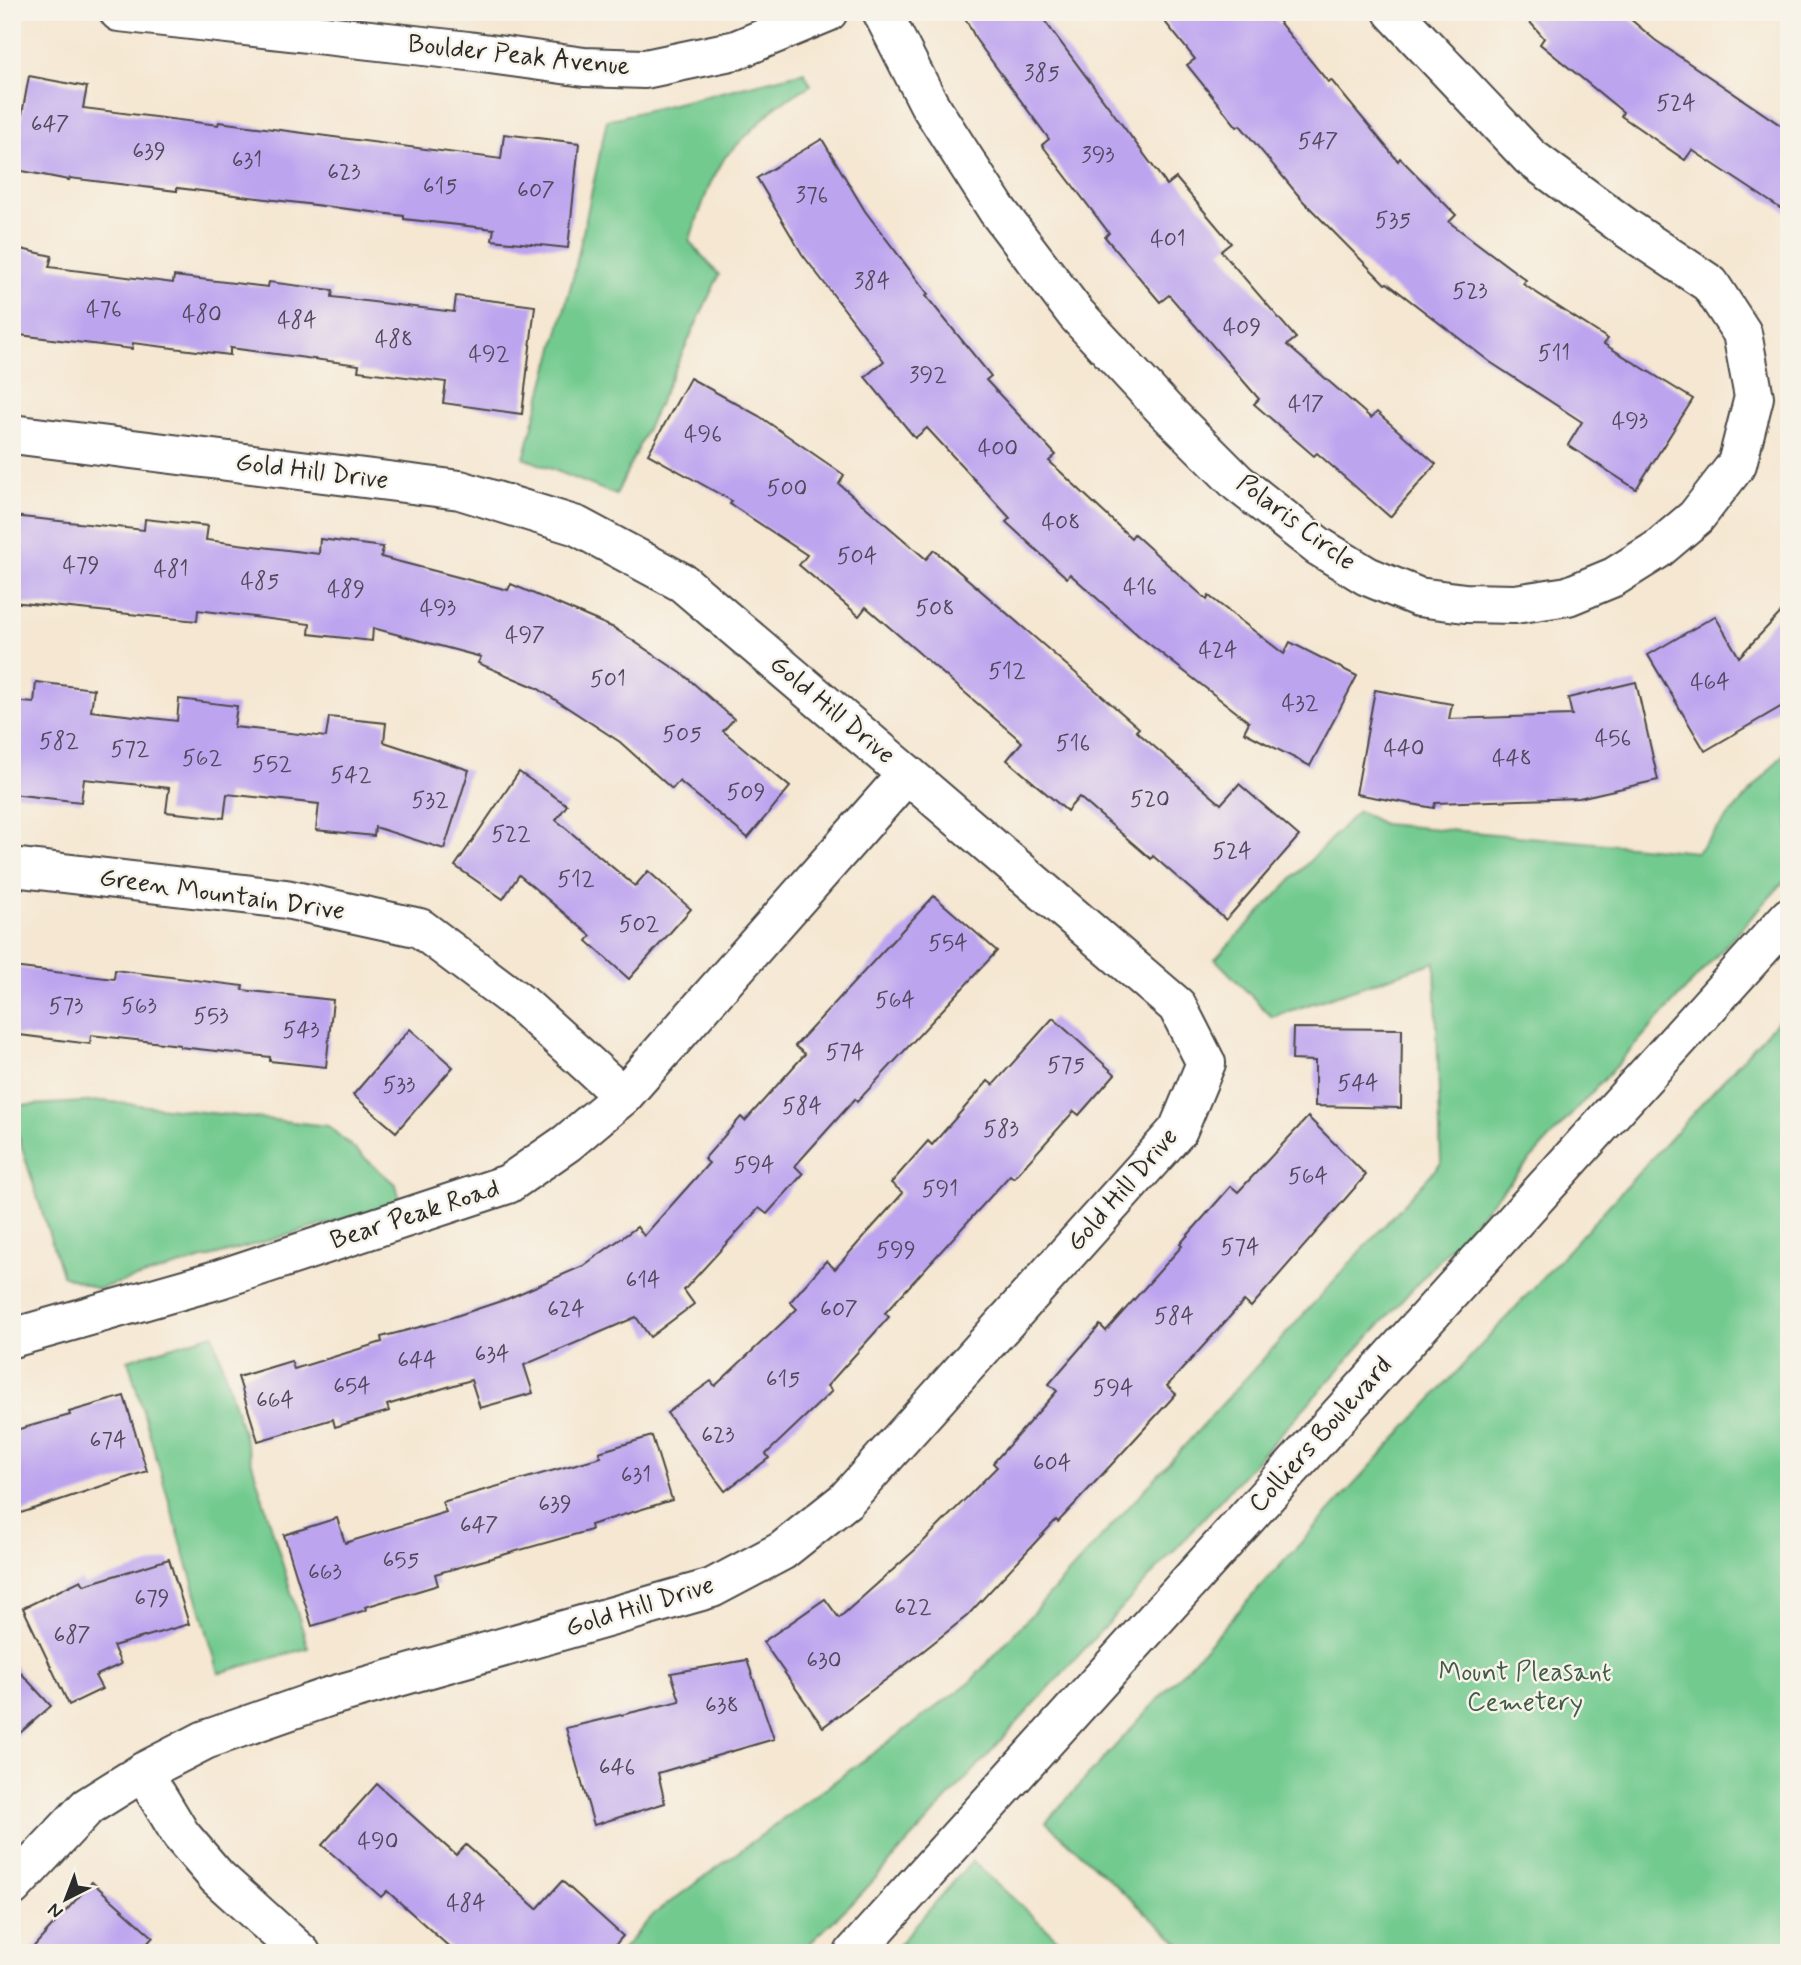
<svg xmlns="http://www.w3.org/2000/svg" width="1801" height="1965" font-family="Mynerve,sans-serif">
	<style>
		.green { fill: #72ca8f; stroke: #4e7a5d; stroke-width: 2 }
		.building { fill: #bda4ef }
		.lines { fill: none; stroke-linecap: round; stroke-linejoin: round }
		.minor-casing { stroke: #494744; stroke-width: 42 }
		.tertiary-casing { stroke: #494744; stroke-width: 42 }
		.minor { stroke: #fff; stroke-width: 38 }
		.tertiary { stroke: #fff; stroke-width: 38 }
		.labels { text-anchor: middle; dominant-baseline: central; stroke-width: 5; stroke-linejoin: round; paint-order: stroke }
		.number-label { font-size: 23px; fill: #50495c }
		.street-label { font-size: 26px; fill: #2b2b2b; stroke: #f7f3e8 }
		.park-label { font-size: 26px; fill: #405b49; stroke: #f7f3e8 }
	</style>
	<rect width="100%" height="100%" fill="#f7f3e8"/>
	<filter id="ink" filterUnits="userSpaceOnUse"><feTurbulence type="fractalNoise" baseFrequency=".0143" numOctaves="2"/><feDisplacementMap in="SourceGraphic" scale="14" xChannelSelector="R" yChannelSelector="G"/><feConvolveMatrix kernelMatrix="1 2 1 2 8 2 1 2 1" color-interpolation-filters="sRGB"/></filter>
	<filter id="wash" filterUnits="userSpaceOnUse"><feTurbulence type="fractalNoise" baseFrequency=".00686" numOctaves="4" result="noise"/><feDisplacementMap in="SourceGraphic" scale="28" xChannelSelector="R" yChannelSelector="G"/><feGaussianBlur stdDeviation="1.57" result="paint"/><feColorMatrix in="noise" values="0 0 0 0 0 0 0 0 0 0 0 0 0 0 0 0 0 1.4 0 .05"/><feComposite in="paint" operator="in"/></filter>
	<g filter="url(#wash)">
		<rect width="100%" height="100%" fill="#f5e7d2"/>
		<g class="green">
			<path d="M804,72l7,13 -35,21 -51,51 -15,27 -21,57 30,34 -103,220 -92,-37 50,-184 33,-154z"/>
			<path d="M1789,748v128l-928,1018 -61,59h-181l35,-39 316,-232 471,-519 -6,-201 -163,55 -57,-58 143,-148 25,13 314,28z"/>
			<path d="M1789,1008v945h-599l-144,-131z"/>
			<path d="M103,1101l225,25 68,59 5,18 -304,86 -35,-14 -50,-159v-10z"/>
			<path d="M213,1334l95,314 -89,25 -91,-313z"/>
			<path d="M972,1861l101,92h-182z"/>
		</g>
		<g id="blocks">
			<g class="building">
				<path d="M962,12h76l129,173 9,-7 55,65 -10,8 75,87 -9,7 84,73 6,-6 59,52 -46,53 -73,-64 -3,3 -60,-52 5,-5 -90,-104 -9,7 -55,-65 4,-4 -67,-88 7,-6 -72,-98z"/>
				<path d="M1157,12h114l57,70 3,-2 67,81 2,-3 56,57 -7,7 77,58 -3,4 85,55 -4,5 89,55 -57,90 -68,-44 14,-23 -92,-60 -103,-79 -2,1 -82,-83 -63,-76 -3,2 -50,-62 8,-6z"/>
				<path d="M1521,12h101l33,28 134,91v83l-97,-64 -7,10 -64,-44 2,-4 -83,-68 4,-6z"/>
				<path d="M29,76l58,11 -4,21 135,17 1,-3 282,37 3,-25 75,9 -11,105 -76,-8 2,-11 -90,-10v-3l-227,-28v3l-107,-13 -1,2 -57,-11z"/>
				<path d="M822,139l43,72 63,83 -2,2 65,80 -5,4 70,75 -7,6 82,77 3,-4 73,66 2,-4 75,58 6,-12 67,34 -47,90 -66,-34 5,-10 -110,-86 -69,-62 -3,4 -61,-56 4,-4 -83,-90 -12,10 -50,-61 19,-16 -82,-107 -45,-76z"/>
				<path d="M12,247l40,9 -3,11 124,16 1,-7 94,11 1,-5 64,8 -1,7 122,15 2,-16 79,10 -13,108 -79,-11 3,-21 -88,-11 1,-6 -129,-17v7l-97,-12 -1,6 -120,-15z"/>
				<path d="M690,378l69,38 85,59 -5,9 87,75 8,-9 205,178 -3,3 85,73 18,-20 60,52 -73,84 -73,-64 -2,3 -72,-62 -12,14 -60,-51 15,-18 -156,-135 -7,9 -60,-51 8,-10 -77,-51 2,-3 -84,-47z"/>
				<path d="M12,516l132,14 1,-11 63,7 -2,14 113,14 1,-15 63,8 -2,10 127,33 3,-6 103,44 70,47 50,44 -11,12 67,56 -42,51 -69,-57 -7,8 -52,-47 -83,-54 -59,-25 3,-6 -108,-29 -1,13 -63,-7 1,-10 -112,-14 -1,11 -185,-19z"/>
				<path d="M1789,604v98l-84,49 -57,-96 67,-39 24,41z"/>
				<path d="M36,682l58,7 -3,22 86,10 2,-22 58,7 -3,21 92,10 3,-20 57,6 -2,19 85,28 -25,79 -69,-22 -1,9 -58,-6 3,-26 -92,-10 -3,24 -58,-6 3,-24 -85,-9 -3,23 -69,-8v-93l22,2z"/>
				<path d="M1636,682l22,98 -79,18 -144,5 -1,5 -78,-14 19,-104 77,14 -3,15 123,-4 -4,-17z"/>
				<path d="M519,772l48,33 -11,15 79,66 13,-15 43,38 -62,70 -42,-38 4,-5 -72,-61 -16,24 -48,-33z"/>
				<path d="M934,896l63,55 -140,151 -2,-3 -60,67 8,8 -36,40 -8,-6 -75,82 10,14 -44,33 -14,-20 -112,48 9,28 -53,15 -9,-28 -84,25 2,6 -54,16 -2,-8 -75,22 -20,-64 53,-16 3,8 88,-27 -1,-5 54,-14 72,-24 76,-33 54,-39 7,9 65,-73 -5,-4 37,-42 4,4 60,-67 -10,-8z"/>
				<path d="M12,967l102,12 1,-9 128,16 -1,4 91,10 -7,67 -56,-6v-4l-90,-10v-2l-89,-10 -1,9 -78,-10z"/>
				<path d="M1053,1018l62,56 -36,41 -5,-4 -60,67 -4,-3 -125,138 4,4 -62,69 5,5 -66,63 3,4 -44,33 -58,-78 44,-32 4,5 82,-77 -7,-7 36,-41 9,8 68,-76 -12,-10 37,-42 4,4 56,-64 5,4z"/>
				<path d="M1293,1028l109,1 -1,79 -86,-2v-45l-23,-1z"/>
				<path d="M410,1029l43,38 -57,65 -43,-37z"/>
				<path d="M1308,1117l58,58 -115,132 -7,-6 -77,85 9,8 -64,70 -54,58 -2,-2 -89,96 -59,47 -85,64 -60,-85 62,-43 14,19 76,-68 82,-83 -4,-4 64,-72 -8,-7 51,-59 6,6 76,-85 -2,-2 51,-58 7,6z"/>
				<path d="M124,1396l23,75 -126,42 -9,-29v-53l58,-16 -1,-3z"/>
				<path d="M652,1436l20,64 -82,25 1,5 -156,44 3,11 -73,22 1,3 -54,16 -28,-91 53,-17 8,25 101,-31 -4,-10 159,-45 -2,-5z"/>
				<path d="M169,1559l20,65 -76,22 8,18 -26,12 7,13 -33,16 -46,-97 58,-28 3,5z"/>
				<path d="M747,1660l27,79 -116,34 7,30 -71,22 -28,-97 114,-27 -9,-28z"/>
				<path d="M12,1663l39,43 -39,34z"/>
				<path d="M377,1784l79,71 10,-10 71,64 25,-28 61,55 -15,17h-152l-69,-62 -6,6 -59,-52z"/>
				<path d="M92,1882l61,55 -14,16h-111z"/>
			</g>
		</g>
	</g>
	<g filter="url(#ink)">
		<use href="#blocks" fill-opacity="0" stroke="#494744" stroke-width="2"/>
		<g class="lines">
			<defs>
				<g id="minor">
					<path d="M119,12l349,39 116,16 61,2 91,-19 92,-38"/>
					<path d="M882,12l47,92 68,106 79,104 89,96 73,73 80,63 49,30 51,21 47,6 50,1 53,-8 46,-19 43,-27 39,-33 41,-53 17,-67 -12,-64 -32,-49 -85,-57 -95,-70 -137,-145"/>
					<path d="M12,434l448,56 117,36 106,57 224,191 270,232 29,57 -28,67 -332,370 -64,51 -70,37 -384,109 -123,43 -62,32 -56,35 -75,80"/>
					<path d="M12,867l274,32 134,29 105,79 98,89"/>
					<path d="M12,1338l208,-59 288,-95 59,-41 56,-47 284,-322"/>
					<path d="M143,1772l38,63 36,42 84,76"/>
				</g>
				<path id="tertiary" d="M854,1953l935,-1036"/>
			</defs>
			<use href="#minor" class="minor-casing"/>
			<use href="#tertiary" class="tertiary-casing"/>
			<use href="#minor" class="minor"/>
			<use href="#tertiary" class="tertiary"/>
		</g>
	</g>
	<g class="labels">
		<g class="number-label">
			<text x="1042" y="74">385</text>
			<text x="1676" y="104">524</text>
			<text x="50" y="125">647</text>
			<text x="1318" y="142">547</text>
			<text x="149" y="152">639</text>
			<text x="1098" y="156">393</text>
			<text x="247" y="161">631</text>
			<text x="344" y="173">623</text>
			<text x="440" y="187">615</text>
			<text x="536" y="191">607</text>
			<text x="812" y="196">376</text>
			<text x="1393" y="221">535</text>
			<text x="1168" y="240">401</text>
			<text x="872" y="282">384</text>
			<text x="1470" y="292">523</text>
			<text x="104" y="310">476</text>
			<text x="202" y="315">480</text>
			<text x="297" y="321">484</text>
			<text x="1242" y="328">409</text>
			<text x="394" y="340">488</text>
			<text x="1554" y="354">511</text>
			<text x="489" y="355">492</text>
			<text x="928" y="376">392</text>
			<text x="1306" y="405">417</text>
			<text x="1630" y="422">493</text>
			<text x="703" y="435">496</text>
			<text x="998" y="449">400</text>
			<text x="787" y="489">500</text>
			<text x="1061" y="523">408</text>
			<text x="857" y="557">504</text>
			<text x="81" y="566">479</text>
			<text x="171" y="570">481</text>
			<text x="260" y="582">485</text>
			<text x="1140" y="588">416</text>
			<text x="346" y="590">489</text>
			<text x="438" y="609">493</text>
			<text x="935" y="609">508</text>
			<text x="525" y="636">497</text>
			<text x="1218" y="651">424</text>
			<text x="1007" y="672">512</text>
			<text x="608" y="680">501</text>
			<text x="1710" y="683">464</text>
			<text x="1300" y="704">432</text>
			<text x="682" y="735">505</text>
			<text x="1613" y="739">456</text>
			<text x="59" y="742">582</text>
			<text x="1073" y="744">516</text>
			<text x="1404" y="749">440</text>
			<text x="130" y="750">572</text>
			<text x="202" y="759">562</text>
			<text x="1512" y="759">448</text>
			<text x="272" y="765">552</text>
			<text x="351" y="776">542</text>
			<text x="746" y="793">509</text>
			<text x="1150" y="800">520</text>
			<text x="430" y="801">532</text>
			<text x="511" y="835">522</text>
			<text x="1232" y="852">524</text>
			<text x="576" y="880">512</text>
			<text x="639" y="925">502</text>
			<text x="948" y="944">554</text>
			<text x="895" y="1001">564</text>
			<text x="66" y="1007">573</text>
			<text x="139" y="1007">563</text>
			<text x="211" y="1017">553</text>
			<text x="301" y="1031">543</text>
			<text x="845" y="1053">574</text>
			<text x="1066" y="1066">575</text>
			<text x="1358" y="1084">544</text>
			<text x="399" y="1086">533</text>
			<text x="802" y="1107">584</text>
			<text x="1001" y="1130">583</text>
			<text x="754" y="1166">594</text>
			<text x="1308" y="1177">564</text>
			<text x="940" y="1190">591</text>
			<text x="1240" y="1248">574</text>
			<text x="896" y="1251">599</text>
			<text x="643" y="1281">614</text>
			<text x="566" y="1310">624</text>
			<text x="839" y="1310">607</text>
			<text x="1174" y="1317">584</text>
			<text x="492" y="1355">634</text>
			<text x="417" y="1361">644</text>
			<text x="783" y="1380">615</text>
			<text x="352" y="1387">654</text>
			<text x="1113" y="1389">594</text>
			<text x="275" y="1401">664</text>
			<text x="718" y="1436">623</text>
			<text x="108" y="1441">674</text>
			<text x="1052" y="1464">604</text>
			<text x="636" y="1476">631</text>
			<text x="555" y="1505">639</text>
			<text x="479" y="1526">647</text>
			<text x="401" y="1561">655</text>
			<text x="325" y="1573">663</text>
			<text x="152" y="1599">679</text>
			<text x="913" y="1608">622</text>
			<text x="72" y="1636">687</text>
			<text x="824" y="1661">630</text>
			<text x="722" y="1706">638</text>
			<text x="617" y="1768">646</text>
			<text x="378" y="1842">490</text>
			<text x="466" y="1904">484</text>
		</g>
		<g class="street-label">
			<text transform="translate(519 56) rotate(6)">Boulder Peak Avenue</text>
			<text transform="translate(312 472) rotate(7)">Gold Hill Drive</text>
			<text transform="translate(1296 523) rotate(37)">Polaris Circle</text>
			<text transform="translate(832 710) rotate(40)">Gold Hill Drive</text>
			<text transform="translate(222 895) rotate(8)">Green Mountain Drive</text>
			<text transform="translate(1123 1190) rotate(-49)">Gold Hill Drive</text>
			<text transform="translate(415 1215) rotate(-18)">Bear Peak Road</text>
			<text transform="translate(1321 1435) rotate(-48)">Colliers Boulevard</text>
			<text transform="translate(640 1607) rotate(-17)">Gold Hill Drive</text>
		</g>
		<g class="park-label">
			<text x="1525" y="1673">Mount Pleasant<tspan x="1525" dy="30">Cemetery</tspan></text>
		</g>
	</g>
	<rect width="1801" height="1965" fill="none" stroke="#f7f3e8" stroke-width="42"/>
	<g transform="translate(66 1899) rotate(222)" stroke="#f7f3e8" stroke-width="5" paint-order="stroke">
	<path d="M0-5L12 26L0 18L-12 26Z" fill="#2b2b2b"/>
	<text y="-10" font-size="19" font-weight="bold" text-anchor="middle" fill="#2b2b2b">N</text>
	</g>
</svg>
